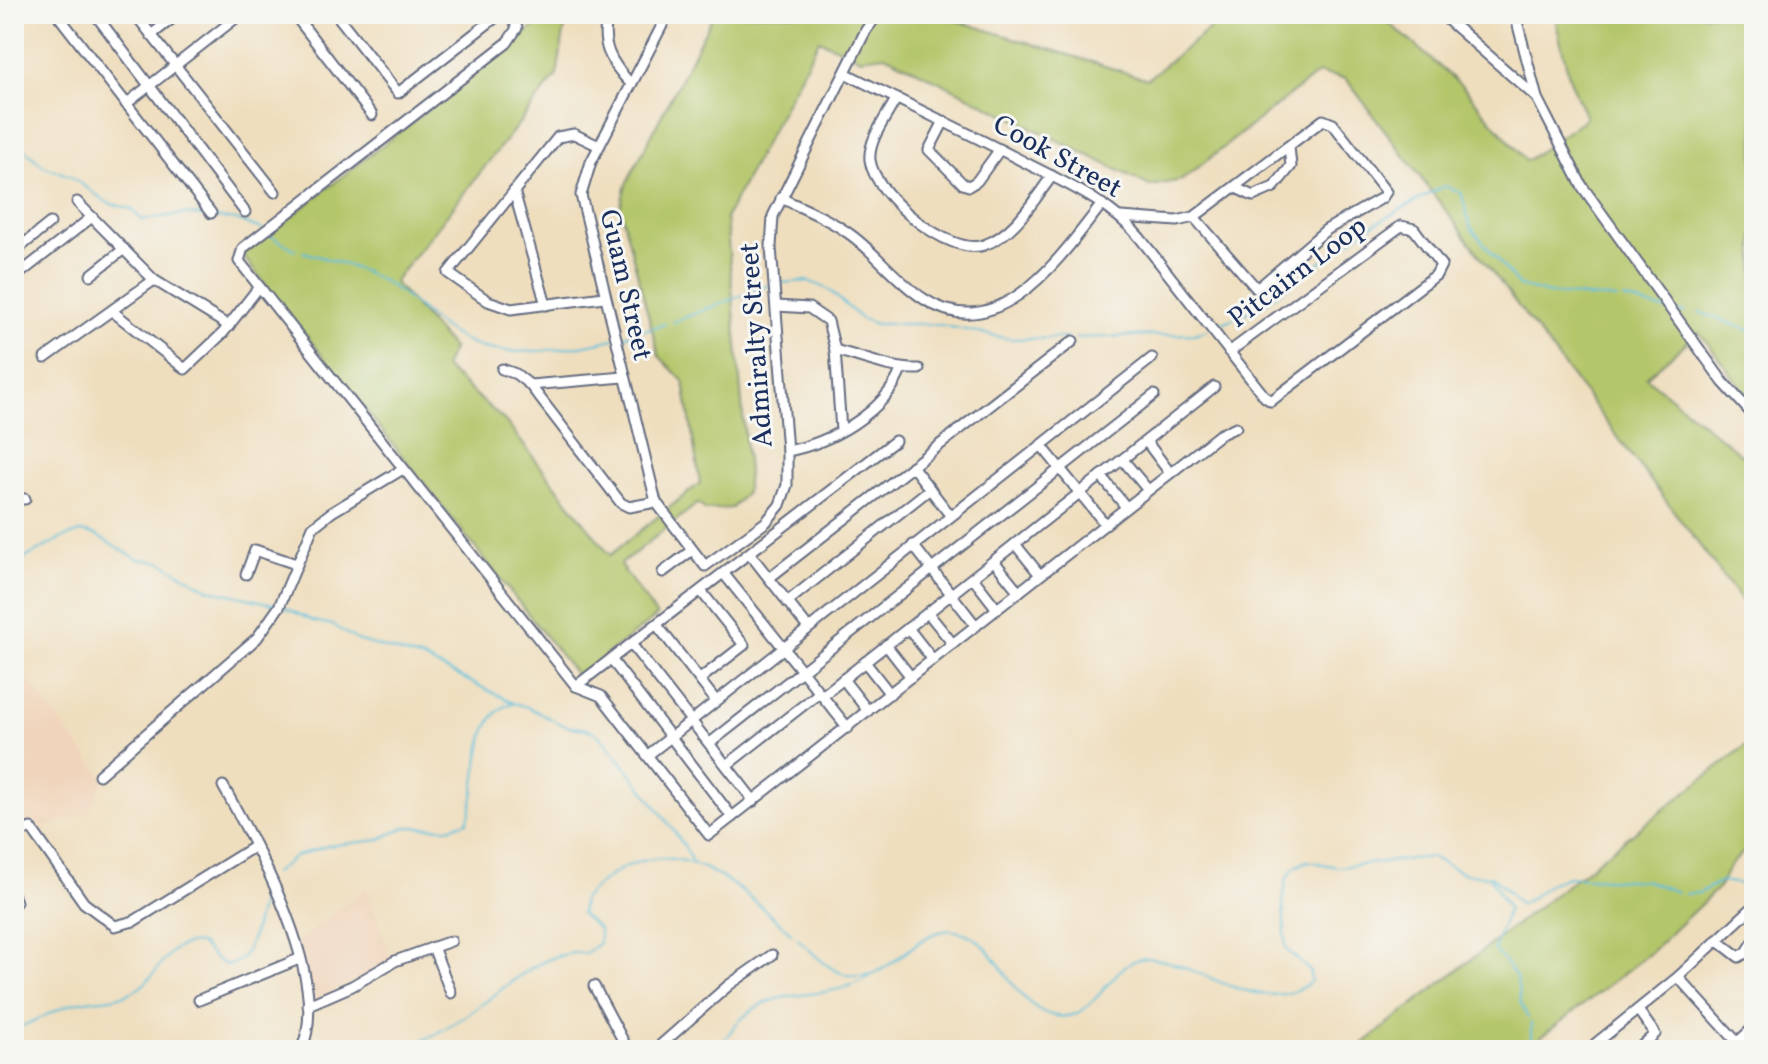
<svg xmlns="http://www.w3.org/2000/svg" width="1768" height="1064" font-family="Vollkorn,serif">
	<style>
		.built { fill: #f0d5bc }
		.green { fill: #b4c66a; stroke: #687a64; stroke-width: 2 }
		.lines { fill: none; stroke-linecap: round; stroke-linejoin: round }
		.stream { stroke: #5bbed9; stroke-width: 2 }
		.minor-casing { stroke: #656c80; stroke-width: 13 }
		.minor { stroke: #fff; stroke-width: 9 }
		.labels { text-anchor: middle; dominant-baseline: central; stroke-width: 6; stroke-linejoin: round; paint-order: stroke }
		.street-label { font-size: 28px; fill: #1b2f5e; stroke: #f6f6f2 }
	</style>
	<rect width="100%" height="100%" fill="#f6f6f2"/>
	<filter id="ink" filterUnits="userSpaceOnUse"><feTurbulence type="fractalNoise" baseFrequency=".0125" numOctaves="2"/><feDisplacementMap in="SourceGraphic" scale="16" xChannelSelector="R" yChannelSelector="G"/><feConvolveMatrix kernelMatrix="1 2 1 2 8 2 1 2 1" color-interpolation-filters="sRGB"/></filter>
	<filter id="wash" filterUnits="userSpaceOnUse"><feTurbulence type="fractalNoise" baseFrequency=".006" numOctaves="4" result="noise"/><feDisplacementMap in="SourceGraphic" scale="32" xChannelSelector="R" yChannelSelector="G"/><feGaussianBlur stdDeviation="1.8" result="paint"/><feColorMatrix in="noise" values="0 0 0 0 0 0 0 0 0 0 0 0 0 0 0 0 0 1.4 0 .05"/><feComposite in="paint" operator="in"/></filter>
	<g filter="url(#wash)">
		<rect width="100%" height="100%" fill="#efdebe"/>
		<g class="built">
			<path d="M28,679l76,100 -16,35 -48,14 -4,-6 -22,8v-120z"/>
			<path d="M367,887l24,72 -19,14 -58,26 -17,-57z"/>
		</g>
		<g class="green">
			<path d="M541,14h26l-10,61 -163,207 59,67 -9,18 61,54 105,134 90,-72 -16,-101 -25,-26 -39,-148 6,-24 88,-170h221l212,65 65,-52 -1,-13h168l84,73 63,74 60,-43 -17,-41 -15,-63h200v390l-55,-72 -53,45 108,88v152l-408,-538 -28,-6 -136,107 -32,6 -265,-131 -24,3 -42,-18 -93,177 22,256 -2,19 -14,16 -27,2 -7,-7 -78,62 37,51 -79,61 -336,-422 302,-236z"/>
			<path d="M1754,739v102l-24,25 -11,21 -70,67 -125,96h-169z"/>
		</g>
		<g class="lines">
			<g class="stream">
				<path d="M14,140l29,26 27,10 38,27 23,6 11,11 42,-6 52,6 26,9"/>
				<path d="M269,235l27,15"/>
				<path d="M303,252c32,9 70,19 96,40 25,19 45,41 75,53 36,14 103,3 140,-6"/>
				<path d="M779,283l29,-2 20,8 32,29 15,6h61l74,15 58,-1"/>
				<path d="M1624,299l41,11"/>
				<path d="M1676,312h10"/>
				<path d="M1699,312l55,20"/>
				<path d="M673,322l96,-37"/>
				<path d="M1213,327l47,-20 107,-79 77,-42 17,6 10,36 48,58 31,8 67,5"/>
				<path d="M620,337l45,-13"/>
				<path d="M1075,338l119,-4 14,-4"/>
				<path d="M14,564l46,-25 21,-7 14,3 43,24 23,3 47,27 69,16"/>
				<path d="M284,607l29,14 20,4 24,15 69,20 86,42"/>
				<path d="M274,873l22,-17 31,-10 51,-6 27,-13 43,1 19,-6c14,-35 4,-108 46,-119 21,3 37,19 57,24 8,1 17,1 24,5 14,9 94,114 97,128"/>
				<path d="M1489,875l19,34 -14,40 23,29 3,24 8,16"/>
				<path d="M1685,894l14,-1 22,-12 33,5"/>
				<path d="M797,938c12,11 26,27 42,34 53,23 76,-57 125,-39 36,12 46,70 87,82 48,13 57,-60 99,-57 45,4 116,63 161,23l-1,-10 -24,-22 -3,-44 3,-26 8,-11 13,-7 31,6 93,-10 32,16 30,4 28,28 30,-22 17,-6 79,4 30,11"/>
				<path d="M14,1029c20,-6 38,-18 57,-25 24,-7 52,-2 72,-19 19,-16 26,-46 57,-41 8,6 16,18 25,20 29,7 34,-66 41,-82"/>
				<path d="M404,1050c23,-11 49,-25 70,-40 34,-23 68,-61 112,-57l13,-10v-14l-18,-15 2,-15c78,-81 142,-26 209,35"/>
				<path d="M719,1050c42,-80 97,-38 152,-75"/>
				<path d="M1531,1050v-27"/>
			</g>
		</g>
	</g>
	<g filter="url(#ink)">
		<g class="lines">
			<defs>
				<g id="minor">
					<path d="M57,14l154,199"/>
					<path d="M95,14l150,198"/>
					<path d="M135,14l140,178"/>
					<path d="M294,14l78,101"/>
					<path d="M336,14l62,79 102,-79"/>
					<path d="M512,14l5,14 -10,15 -264,205 -4,13 337,425 25,10 108,139 510,-400 17,-8"/>
					<path d="M609,14c-11,29 3,50 22,70"/>
					<path d="M668,14l-77,148 -10,33 75,307 49,64 61,-44 14,-17 7,-20v-34l-16,-204 2,-31 93,-186 12,-16"/>
					<path d="M1441,14l94,82"/>
					<path d="M1515,14l22,84 45,88 141,196 31,34"/>
					<path d="M151,35l27,-21"/>
					<path d="M845,73c61,31 122,59 183,91 39,20 83,39 112,74l125,159 6,4 165,-126 5,-10 -27,-36 -13,-3 -172,126"/>
					<path d="M896,99c-9,17 -28,41 -26,61 4,35 80,97 114,85 31,-11 49,-44 68,-69"/>
					<path d="M126,104l115,-90"/>
					<path d="M944,121l-15,29 34,34 6,2 8,-5 23,-32"/>
					<path d="M599,146l-25,-12 -16,3 -110,136 40,28 23,8 93,-12"/>
					<path d="M1236,188l17,8 21,-9 17,-21 -2,-19"/>
					<path d="M514,191l32,114"/>
					<path d="M781,198c23,11 49,21 70,37 26,19 45,46 73,64 75,50 138,-44 178,-95"/>
					<path d="M77,202l77,78 75,46"/>
					<path d="M1121,217l56,4 17,-4 129,-97 10,4 53,68 -4,6 -56,32 -69,59 -63,-72"/>
					<path d="M14,252l36,-29"/>
					<path d="M91,275l33,-26"/>
					<path d="M14,278l78,-61"/>
					<path d="M777,306l32,2 19,13 7,29 6,80"/>
					<path d="M112,311l73,58 38,-36 36,-46"/>
					<path d="M835,350c27,7 58,20 84,19"/>
					<path d="M45,358l109,-78"/>
					<path d="M502,369l14,5 14,11 91,118 8,4 27,-5"/>
					<path d="M530,385l94,-8"/>
					<path d="M1146,441l24,32"/>
					<path d="M1041,445l64,79"/>
					<path d="M787,451c44,-8 98,-39 114,-81"/>
					<path d="M1123,460l25,30"/>
					<path d="M912,466l38,49"/>
					<path d="M1101,476l25,31"/>
					<path d="M14,498l11,1"/>
					<path d="M1015,544l25,31"/>
					<path d="M913,545l63,81"/>
					<path d="M750,554l58,74"/>
					<path d="M994,561l25,31"/>
					<path d="M663,572l28,-21"/>
					<path d="M246,574l9,-24 41,14"/>
					<path d="M724,574l124,154"/>
					<path d="M769,578l304,-237"/>
					<path d="M973,578l24,31"/>
					<path d="M787,602l143,-113"/>
					<path d="M928,613l25,31"/>
					<path d="M657,625l59,76"/>
					<path d="M908,628l25,32"/>
					<path d="M631,644l123,157"/>
					<path d="M886,645l25,32"/>
					<path d="M611,659l121,158"/>
					<path d="M865,662l25,32"/>
					<path d="M700,679l44,-34 -43,-54"/>
					<path d="M843,679l25,32"/>
					<path d="M576,686l319,-245"/>
					<path d="M822,696l392,-309"/>
					<path d="M710,743l444,-348"/>
					<path d="M648,755l504,-397"/>
					<path d="M727,765l92,-72"/>
					<path d="M99,775l158,-137 22,-31 34,-80 19,-15 71,-43"/>
					<path d="M223,786c34,60 110,197 78,264"/>
					<path d="M14,834l17,-6 53,75 31,23 19,-5 121,-75"/>
					<path d="M14,897l2,5"/>
					<path d="M1717,940l22,17 8,-5 7,-11"/>
					<path d="M433,947l18,46"/>
					<path d="M1678,977l60,66"/>
					<path d="M594,986l34,64"/>
					<path d="M14,987l3,-1"/>
					<path d="M199,1000l100,-41"/>
					<path d="M308,1005l44,-19 43,-25 56,-20"/>
					<path d="M655,1050l74,-65 43,-30"/>
					<path d="M1596,1050l-1,-6 83,-67 76,-71"/>
					<path d="M1637,1050l18,-16 -17,-24"/>
					<path d="M1729,1050l25,-23"/>
				</g>
			</defs>
			<use href="#minor" class="minor-casing"/>
			<use href="#minor" class="minor"/>
		</g>
	</g>
	<g class="labels">
		<g class="street-label">
			<text transform="translate(1057 157) rotate(29)">Cook Street</text>
			<text transform="translate(1298 273) rotate(-37)">Pitcairn Loop</text>
			<text transform="translate(625 285) rotate(77)">Guam Street</text>
			<text transform="translate(757 345) rotate(-94)">Admiralty Street</text>
		</g>
	</g>
	<rect width="1768" height="1064" fill="none" stroke="#f6f6f2" stroke-width="48"/>
</svg>
